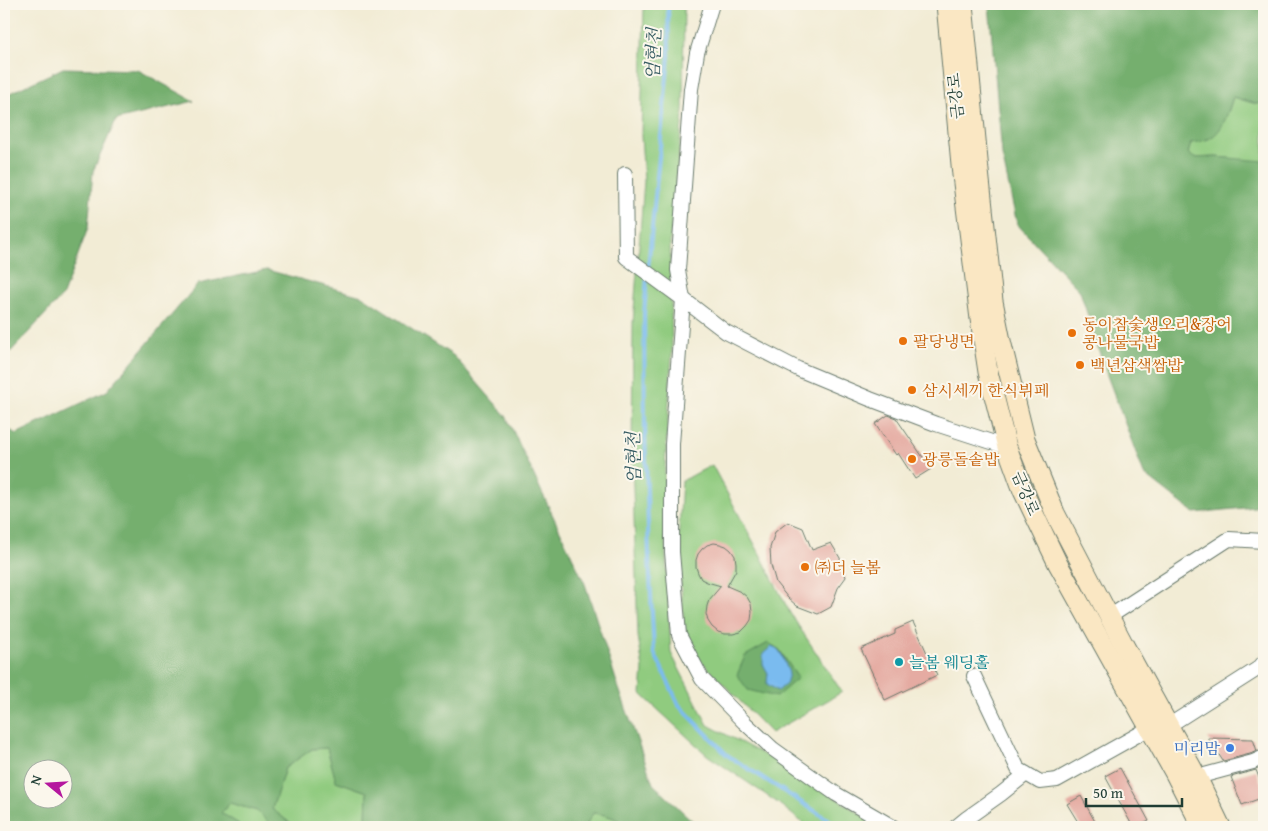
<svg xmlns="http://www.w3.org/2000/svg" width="1268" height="831" font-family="'Gentium Book Plus','Noto Serif KR',serif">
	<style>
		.green { fill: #90cb7f; stroke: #58845a }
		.forest { fill: #74af6e; stroke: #4a7651; fill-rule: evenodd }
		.water { fill: #7abbef; stroke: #4c7c92 }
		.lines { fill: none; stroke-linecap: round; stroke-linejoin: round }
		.stream { stroke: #7abbef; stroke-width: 4 }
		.building { fill: #e5aba2 }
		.minor-casing { stroke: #697a6c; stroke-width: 16 }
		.secondary-casing { stroke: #697a6c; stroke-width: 21 }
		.minor { stroke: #fff; stroke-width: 14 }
		.secondary { stroke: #fae7c3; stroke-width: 19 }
		.food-dot { fill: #e8710a; stroke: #fbf7ec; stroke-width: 2 }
		.culture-dot { fill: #0f9aa8; stroke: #fbf7ec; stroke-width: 2 }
		.shop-dot { fill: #3f7fe0; stroke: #fbf7ec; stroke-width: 2 }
		.labels { text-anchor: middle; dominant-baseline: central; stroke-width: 4; stroke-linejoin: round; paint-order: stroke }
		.street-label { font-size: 16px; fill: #1f3d34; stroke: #fbf7ec }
		.food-label { font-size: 16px; fill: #c56008; stroke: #fbf7ec; text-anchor: start }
		.culture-label { font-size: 16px; fill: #0d838f; stroke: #fbf7ec; text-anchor: start }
		.shop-label { font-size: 16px; fill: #366cbe; stroke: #fbf7ec; text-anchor: end }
		.water-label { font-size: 18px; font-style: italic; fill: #365c63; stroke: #fbf7ec }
	</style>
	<rect width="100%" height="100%" fill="#fbf7ec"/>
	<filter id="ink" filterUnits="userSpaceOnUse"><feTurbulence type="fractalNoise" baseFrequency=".02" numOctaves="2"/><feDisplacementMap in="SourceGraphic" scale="10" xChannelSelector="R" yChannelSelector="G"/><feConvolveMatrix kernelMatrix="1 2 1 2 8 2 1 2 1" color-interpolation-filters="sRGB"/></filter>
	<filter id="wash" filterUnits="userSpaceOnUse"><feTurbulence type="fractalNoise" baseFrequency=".0096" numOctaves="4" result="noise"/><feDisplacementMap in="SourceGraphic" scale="20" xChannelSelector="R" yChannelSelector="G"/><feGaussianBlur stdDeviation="1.12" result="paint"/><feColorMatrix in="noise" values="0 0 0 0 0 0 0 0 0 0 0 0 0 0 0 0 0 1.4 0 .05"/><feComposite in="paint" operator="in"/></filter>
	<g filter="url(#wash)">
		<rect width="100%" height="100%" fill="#f2ecd5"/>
		<g class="green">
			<path d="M644,4h40l-1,110 -13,125 2,113 -9,149 8,152 37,72 87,46 85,56h-72l-30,-24 -71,-48 -66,-61 2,-25 -5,-33 -6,-177 1,-136 11,-142 -3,-45z"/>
			<path d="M1233,97l20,6 11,1v58l-48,-5 -22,1 -6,-4 3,-11 18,-4 20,-29z"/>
			<path d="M712,465l48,89 30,59 52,79 -71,41 -72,-74 -15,-32 -6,-82 4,-64z"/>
			<path d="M327,748l9,33 31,11 -1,28 -3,7h-65l-8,-4 -18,-14 13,-41 27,-19z"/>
			<path d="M230,803l27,8 13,13v3h-35l4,-3 -19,-11z"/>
			<path d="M593,813c11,1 26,5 32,14h-36l-2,-4z"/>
		</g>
		<g class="forest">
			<path d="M989,4h275v100l-11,-1 -20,-6c-5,14 -9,34 -23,41 -5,3 -13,4 -19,5l-3,10 6,5 22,-1 48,4v345l-70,7 -50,-39 -39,-104 -25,-79 -63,-67 -15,-69z"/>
			<path d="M63,68l75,2 56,31 -78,19 -23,51 -5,57 -25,67 -59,64v-263z"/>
			<path d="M267,270l95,26 92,60 52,60 79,168 33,102 35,98 46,43h-74c-5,-9 -21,-13 -32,-14l-6,10 2,4h-226l3,-7 1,-28 -31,-11 -9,-33 -15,1 -27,19 -13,41 18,14 8,4h-28v-3l-13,-13 -27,-8 -9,10 18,11 -4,3h-231v-401l12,8 91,-43 91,-107zM32,768h30v30h-30z"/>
			<path d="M768,643l11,6 19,29 -22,19 -28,-7 -11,-15 8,-19zM781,653c7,17 12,24 -3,38l-11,-7 1,-11 -5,-9z"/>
		</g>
		<path class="water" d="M772,646l9,7 8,20 -3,11 -8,7 -11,-7 1,-11 -5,-9v-10z"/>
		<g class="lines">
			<g class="stream">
				<path d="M648,268l21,-212 -1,-52"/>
				<path d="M647,277l-3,37 1,117 4,126 5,95 25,53 48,50 113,72"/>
			</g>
		</g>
		<g id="blocks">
			<g class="building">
				<path d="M888,415l8,3 35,51 -16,10 -17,-26 -2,2 -21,-31z"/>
				<path d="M788,522l15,6 9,22 19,-7 9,15 6,19 -8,11 -7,19 -13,7 -21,-8 -9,-8 -12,-15 -5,-18 -1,-17 5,-16z"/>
				<path d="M714,543l6,1 6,2 5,4 4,6 1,7v7l-9,16 14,6 6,5 4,7 1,8 -1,8 -4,6 -6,6 -8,2h-8l-7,-2 -6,-5 -4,-6 -2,-7 1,-8 2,-6 12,-14 -14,-4 -6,-3 -3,-6 -2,-6v-7l2,-6 4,-5 5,-4z"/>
				<path d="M913,622l24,53 -52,25 -24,-51 34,-15v-4z"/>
				<path d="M1208,738l45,1 4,12 -7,3 -27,7z"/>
				<path d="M1120,768l29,53 -12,6h-4l-28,-51z"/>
				<path d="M1256,770l8,20v7l-22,8 -11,-28z"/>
				<path d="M1081,796l17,31h-17l-14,-23z"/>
			</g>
		</g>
	</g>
	<g filter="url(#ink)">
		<use href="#blocks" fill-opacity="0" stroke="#697a6c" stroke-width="1"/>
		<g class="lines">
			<defs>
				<g id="minor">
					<path d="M712,4l-15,49 -6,36 -13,181 5,29 -11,145v108l7,83 23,44 42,43 29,27 63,45 57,33"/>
					<path d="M625,174l1,83 57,42 43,33 72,37 72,30 66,25 71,23"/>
					<path d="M1109,617l120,-78 35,2"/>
					<path d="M974,676l44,93 22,13 17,-2 93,-52"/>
					<path d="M1168,726l91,-58 5,-6"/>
					<path d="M1197,777l56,-15 11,-5"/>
					<path d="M956,827l11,-9 34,-24 25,-20"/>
				</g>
				<g id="secondary">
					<path d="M946,4l16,171 18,144 8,53 19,75 16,44 35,73 117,210 27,53"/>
					<path d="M963,4l16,167 14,130 8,40 24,98 30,74 69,132 73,132 24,50"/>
				</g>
			</defs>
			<use href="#minor" class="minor-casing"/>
			<use href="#secondary" class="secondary-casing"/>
			<use href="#minor" class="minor"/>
			<use href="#secondary" class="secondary"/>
		</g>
	</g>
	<g class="food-dot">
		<circle cx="1072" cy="333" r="5"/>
		<circle cx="903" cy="341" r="5"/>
		<circle cx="1080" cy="365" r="5"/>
		<circle cx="912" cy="390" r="5"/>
		<circle cx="912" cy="459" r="5"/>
		<circle cx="805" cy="567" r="5"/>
	</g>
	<circle class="culture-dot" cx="899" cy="662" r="5"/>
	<circle class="shop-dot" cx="1230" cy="748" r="5"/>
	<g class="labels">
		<g class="street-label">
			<text transform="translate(955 96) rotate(-96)">금강로</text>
			<text transform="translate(1026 493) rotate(67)">금강로</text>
		</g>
		<g class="food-label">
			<text x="1082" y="324">동이참숯생오리&amp;장어<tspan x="1082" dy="18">콩나물국밥</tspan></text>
			<text x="913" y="341">팔당냉면</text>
			<text x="1090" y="365">백년삼색쌈밥</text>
			<text x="922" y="390">삼시세끼 한식뷔페</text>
			<text x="922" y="459">광릉돌솥밥</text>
			<text x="815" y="567">㈜더 늘봄</text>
		</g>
		<g class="culture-label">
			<text x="909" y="662">늘봄 웨딩홀</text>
		</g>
		<g class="shop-label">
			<text x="1220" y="748">미리맘</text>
		</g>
		<g class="water-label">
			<text transform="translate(653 54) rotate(-88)">엄현천</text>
			<text transform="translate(633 458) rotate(-91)">엄현천</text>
		</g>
	</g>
	<rect width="1268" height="831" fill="none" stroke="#fbf7ec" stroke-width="20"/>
	<g transform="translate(48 784) rotate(288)"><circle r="24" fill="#fbf7ec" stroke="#a3ada2"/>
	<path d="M0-4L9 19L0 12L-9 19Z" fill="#b5179e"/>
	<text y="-8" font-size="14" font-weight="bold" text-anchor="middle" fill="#1f3d34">N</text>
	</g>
	<path d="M1086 798v8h96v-8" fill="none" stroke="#1f3d34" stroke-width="2.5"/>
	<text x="1093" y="798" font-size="15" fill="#1f3d34" stroke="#fbf7ec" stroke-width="4" paint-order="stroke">50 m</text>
</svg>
